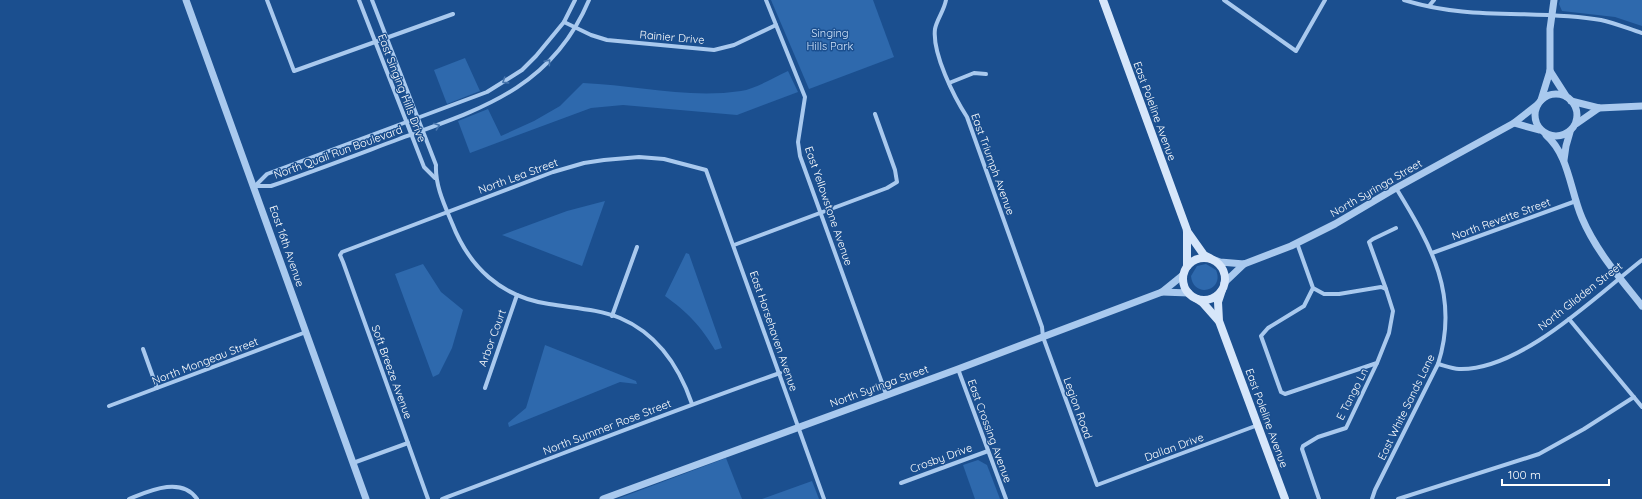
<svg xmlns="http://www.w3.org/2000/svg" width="1642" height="499" font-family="Quicksand,sans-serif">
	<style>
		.green { fill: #2e69ad }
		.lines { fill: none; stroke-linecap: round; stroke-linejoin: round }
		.minor { stroke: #a9c9ee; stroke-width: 4 }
		.tertiary { stroke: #a9c9ee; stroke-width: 7 }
		.secondary { stroke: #d6e6fa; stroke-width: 8 }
		.oneway { stroke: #4674ac }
		.labels { text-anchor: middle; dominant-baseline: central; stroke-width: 3; stroke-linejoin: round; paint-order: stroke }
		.park-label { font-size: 11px; fill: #cfe3fa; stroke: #1b4f8f }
		.street-label { font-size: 11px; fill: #fff; stroke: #1b4f8f }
	</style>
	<rect width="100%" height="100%" fill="#1b4f8f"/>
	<g class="green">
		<path d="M771,0h102l21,57 -85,32z"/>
		<path d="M1560,0h82v26l-27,-9 -53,-6 -3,-7z"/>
		<path d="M465,58l15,33 -33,13 -13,-34z"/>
		<path d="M788,71l10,21 -61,23 -114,-10 -32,3 -121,45 -12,-32 30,-12 13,27 33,-15 26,-15 23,-23c52,2 105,16 158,8 14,-2 34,-14 47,-20z"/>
		<path d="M605,201l-23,65 -80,-31 65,-24z"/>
		<path d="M686,253l3,1 33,94 -7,2c-14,-24 -28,-38 -50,-54z"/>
		<path d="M423,264l18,28 22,18 -11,38 -13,26 -6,3 -38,-103z"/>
		<path d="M1206,264l10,6c9,21 -23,29 -25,6l6,-10z"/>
		<path d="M545,345l91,36 1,3 -17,-2 -111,45 -1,-4 18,-15z"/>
		<path d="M726,458l16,41h-125z"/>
		<path d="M978,460l9,5 13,34h-25l-12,-34z"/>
		<path d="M812,481l7,18h-57z"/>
	</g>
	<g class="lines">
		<g class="minor">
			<path d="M267,0l27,71 159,-57"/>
			<path d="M359,0l65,167 11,11"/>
			<path d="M372,0l64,165c-1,20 8,39 16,58 17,44 49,74 97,81 23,4 49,5 71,14 38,16 59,48 72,86"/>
			<path d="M766,0l39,97 -7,45 2,14 86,238"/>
			<path d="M946,0c-2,11 -9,19 -11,29 -3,24 19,68 32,88l75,210 1,10 54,148 161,-60"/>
			<path d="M1224,0l72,51 29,-51"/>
			<path d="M1404,0c66,21 131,9 197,20 14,3 28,9 41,13"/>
			<path d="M1429,6l5,-6"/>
			<path d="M564,22l27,13 16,5 107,10 20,-5 42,-20"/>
			<path d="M949,83l25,-10 12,1"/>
			<path d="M254,186h17c43,-15 85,-31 128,-47 82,-30 153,-51 190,-139"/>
			<path d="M255,186l12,-12 220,-82 35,-22 14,-14 28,-34 11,-22"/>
			<path d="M1297,243l16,45 11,6h15l42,-7 5,2 7,22 -4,22 -12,30 -92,31 -4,-2 -20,-56 7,-8 36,-22 9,-18"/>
			<path d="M734,245l153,-57 10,-6 -2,-12 -20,-56"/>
			<path d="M1432,253l144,-52"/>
			<path d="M1386,289l-17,-47 4,-3 23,-11"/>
			<path d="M612,316l25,-69"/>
			<path d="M1569,319l73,88"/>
			<path d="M143,349l14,39"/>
			<path d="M1438,364c7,2 15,5 21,5 61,2 137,-73 183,-109"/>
			<path d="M958,369l48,130"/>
			<path d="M485,388l32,-93"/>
			<path d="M109,406l197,-74"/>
			<path d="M353,463l55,-20"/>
			<path d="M901,483l87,-32"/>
			<path d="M129,499c20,-8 52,-23 68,0"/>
			<path d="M428,499l-85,-237 -3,-7 2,-3 211,-80 31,-9 20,-3 35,-3 25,2 42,11 118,329"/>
			<path d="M442,499c113,-42 224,-86 338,-126"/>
			<path d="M1319,499l-17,-50 1,-3 15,-9 28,-9 31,-65"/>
			<path d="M1372,499l3,-9 63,-126c22,-68 -7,-119 -42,-176"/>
			<path d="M1398,499l141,-45 45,-25 50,-32"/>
		</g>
		<g class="tertiary">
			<path d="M186,0l180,499"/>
			<path d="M1550,71l16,25"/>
			<circle cx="1556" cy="115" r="21"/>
			<path d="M1541,100l9,-29v-42l4,-29"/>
			<path d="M1571,101l28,7 43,-2"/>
			<path d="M1514,123l25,7"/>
			<path d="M1576,124l23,-16"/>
			<path d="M1546,135c23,20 24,55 36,83 14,33 38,60 60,88"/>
			<path d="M1564,160l2,-14 4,-14"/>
			<path d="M1212,259l8,3 24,2 47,-18 44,-22 61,-36 118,-65 23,-18"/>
			<path d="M1224,283l20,-19"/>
			<path d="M1162,292l27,1"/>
			<path d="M603,499l355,-130 204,-77 21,-17"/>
		</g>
		<g class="secondary">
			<path d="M1103,0l84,230v36"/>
			<path d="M1187,231l17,24 6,3"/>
			<circle cx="1204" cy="279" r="21"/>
			<path d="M1222,290l-4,12 1,19 66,178"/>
			<path d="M1197,299l6,4 15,17"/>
		</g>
	</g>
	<defs><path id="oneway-chevron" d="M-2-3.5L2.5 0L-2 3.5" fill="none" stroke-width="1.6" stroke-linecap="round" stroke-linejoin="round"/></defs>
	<g class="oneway">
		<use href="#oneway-chevron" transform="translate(548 62) rotate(-49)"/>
		<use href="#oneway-chevron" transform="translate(505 81) rotate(147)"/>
		<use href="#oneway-chevron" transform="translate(437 126) rotate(-20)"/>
	</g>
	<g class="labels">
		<g class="park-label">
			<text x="830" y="33">Singing<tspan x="830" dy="13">Hills Park</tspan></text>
		</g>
		<g class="street-label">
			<text transform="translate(672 37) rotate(5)">Rainier Drive</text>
			<text transform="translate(402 88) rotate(69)">East Singing Hills Drive</text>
			<text transform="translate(1155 111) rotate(70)">East Poleline Avenue</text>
			<text transform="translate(338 152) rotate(-20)">North Quail Run Boulevard</text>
			<text transform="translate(993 164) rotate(70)">East Triumph Avenue</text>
			<text transform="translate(518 176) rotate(-20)">North Lea Street</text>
			<text transform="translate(1376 188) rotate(-30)">North Syringa Street</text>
			<text transform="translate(829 206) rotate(71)">East Yellowstone Avenue</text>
			<text transform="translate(1501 219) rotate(-20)">North Revette Street</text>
			<text transform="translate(287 246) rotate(71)">East 16th Avenue</text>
			<text transform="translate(1580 296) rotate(-38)">North Glidden Street</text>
			<text transform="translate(774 331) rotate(71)">East Horsehaven Avenue</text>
			<text transform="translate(492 338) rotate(-70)">Arbor Court</text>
			<text transform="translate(205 361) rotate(-21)">North Mongeau Street</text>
			<text transform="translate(392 372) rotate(70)">Soft Breeze Avenue</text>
			<text transform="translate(879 386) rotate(-20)">North Syringa Street</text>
			<text transform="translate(1352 394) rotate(-63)">E Tango Ln</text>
			<text transform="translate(1406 407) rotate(-64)">East White Sands Lane</text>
			<text transform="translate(1078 408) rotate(70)">Legion Road</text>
			<text transform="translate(1267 418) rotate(70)">East Poleline Avenue</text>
			<text transform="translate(607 427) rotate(-21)">North Summer Rose Street</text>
			<text transform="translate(990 431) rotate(70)">East Crossing Avenue</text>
			<text transform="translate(1174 447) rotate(-20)">Dallan Drive</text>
			<text transform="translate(941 458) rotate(-20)">Crosby Drive</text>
		</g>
	</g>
	<path d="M1502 479v6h107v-6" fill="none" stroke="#ffffff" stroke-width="2"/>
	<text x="1508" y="479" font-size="12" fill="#ffffff" stroke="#1b4f8f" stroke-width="3" paint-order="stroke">100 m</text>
</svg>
